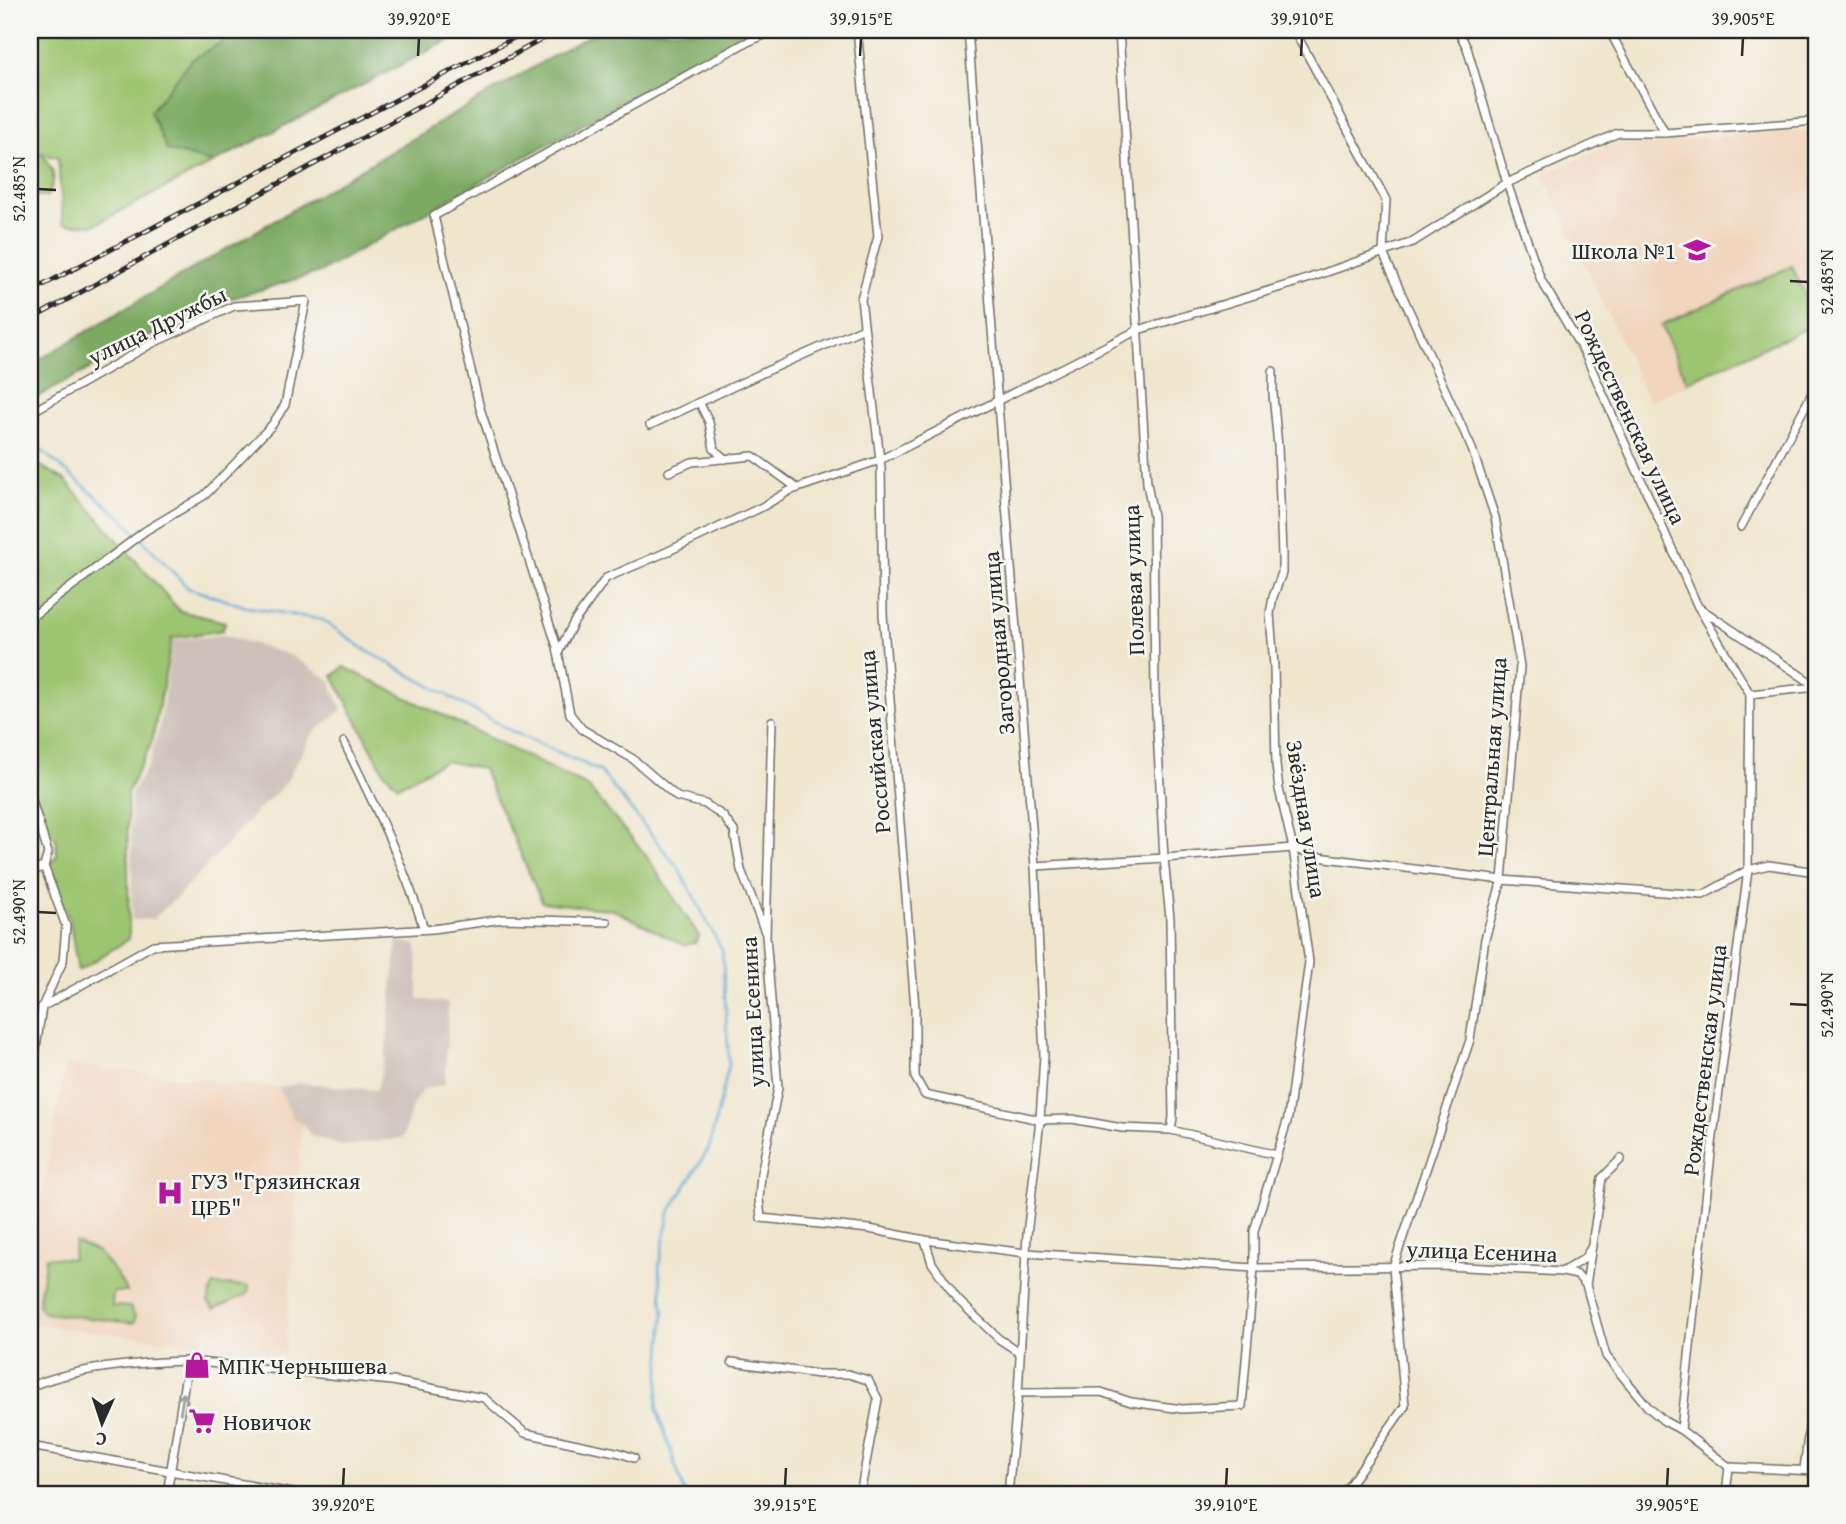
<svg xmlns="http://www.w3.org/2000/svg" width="1846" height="1524" font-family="'Gentium Book Plus',serif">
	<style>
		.built { fill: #f1d5bd }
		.industrial { fill: #cec1ba }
		.green { fill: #9cc571; stroke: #64784e; stroke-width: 2 }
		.forest { fill: #7daa63; stroke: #546a47; stroke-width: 2 }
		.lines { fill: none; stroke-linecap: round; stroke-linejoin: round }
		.stream { stroke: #5fa9d7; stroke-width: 2.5 }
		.minor-casing { stroke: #706c64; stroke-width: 10 }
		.minor { stroke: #fff; stroke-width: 7 }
		.rail-casing { stroke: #2b2b2b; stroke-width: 5 }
		.rail { stroke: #f6f6f2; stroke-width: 2.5; stroke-dasharray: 8; stroke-linecap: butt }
		.oneway { stroke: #a0a0a0 }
		.ticks { fill: none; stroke: #2b2b2b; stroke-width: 2.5 }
		.labels { text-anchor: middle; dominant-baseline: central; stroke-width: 5; stroke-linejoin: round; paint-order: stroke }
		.poi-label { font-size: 23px; fill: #2b2b2b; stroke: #f6f6f2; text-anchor: start }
		.street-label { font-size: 23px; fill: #2b2b2b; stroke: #f6f6f2 }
		.neatline { fill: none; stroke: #2b2b2b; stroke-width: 2.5 }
		.ticks-label { font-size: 18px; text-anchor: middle; fill: #2b2b2b }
	</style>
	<rect width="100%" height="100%" fill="#f6f6f2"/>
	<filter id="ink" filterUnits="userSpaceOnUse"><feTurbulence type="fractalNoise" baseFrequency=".0143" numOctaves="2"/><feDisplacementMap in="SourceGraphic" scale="14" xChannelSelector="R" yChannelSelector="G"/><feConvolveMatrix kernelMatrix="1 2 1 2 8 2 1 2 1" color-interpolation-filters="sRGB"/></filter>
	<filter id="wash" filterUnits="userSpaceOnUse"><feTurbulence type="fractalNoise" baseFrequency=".00686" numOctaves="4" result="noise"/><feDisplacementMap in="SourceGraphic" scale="28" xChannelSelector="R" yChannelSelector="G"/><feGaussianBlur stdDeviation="1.57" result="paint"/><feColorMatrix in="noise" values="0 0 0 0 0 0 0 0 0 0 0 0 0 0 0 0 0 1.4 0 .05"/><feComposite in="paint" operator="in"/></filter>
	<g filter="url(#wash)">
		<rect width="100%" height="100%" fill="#f0e6ce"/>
		<g class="built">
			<path d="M1816,129v196l-167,77 -106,-228 70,-29z"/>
			<path d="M66,1064l213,24 15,31 8,4 -17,232 -255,-31v-62z"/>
		</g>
		<g class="industrial">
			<path d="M224,635l66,20 40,25 12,30 -30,24 -27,50 -29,28 -75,81 -28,26 -21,1 -1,-127 17,-27 11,-37 14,-89z"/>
			<path d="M397,941l20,4 1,54 30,4 -3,81 -21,5 -11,14 -10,35 -59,8 -33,-10 -9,-13 -8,-4 -15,-31 21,-5 77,7 9,-39z"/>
		</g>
		<g class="green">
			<path d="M30,30h213l-52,30 -24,90 46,13 -119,62 -31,-1 -5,-66 -28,-8z"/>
			<path d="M30,153l13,2c11,17 15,22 4,41h-17z"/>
			<path d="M1792,266l24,54v4l-129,58 -26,-57z"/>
			<path d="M33,462l31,17 116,132 45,11 -2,8 -51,8 -20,104 -25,51 2,146 -51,32 -8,-49 -21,-55 8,-12 -1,-17 -10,-7 -16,-34v-222c8,-29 23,-68 0,-93v-19z"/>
			<path d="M344,667l243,119 58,68 54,82 -4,7 -11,2 -70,-35 -72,-8 -59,-133 -38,-8 -47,25 -14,-14 -51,-96z"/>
			<path d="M75,1242l23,10 18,21 11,19h-14l-1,14 18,1 5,9v5l-2,2 -89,-10 -6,-8 8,-48 26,2z"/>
			<path d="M213,1285l36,1 -1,8 -34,15 -6,-7z"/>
		</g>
		<g class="forest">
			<path d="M243,30h225l-255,133 -46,-13 -17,-38 41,-52z"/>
			<path d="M600,30h151l-431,242 -114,34 -176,95v-36l536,-317z"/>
		</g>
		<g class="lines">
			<path class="stream" d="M30,444l11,6 81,68 66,70 59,19 76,13 44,31 146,81 87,39 79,98 43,81 7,115 -20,83 -40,65 -10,54 5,48 -7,94 28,85"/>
		</g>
	</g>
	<g filter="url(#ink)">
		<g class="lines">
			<defs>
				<g id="minor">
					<path d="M857,30l21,206 -17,63 20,169 2,146 32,393v70l10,18 115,25 32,-1 50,9 49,2 106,25"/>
					<path d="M968,30l67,836 9,189 -4,65 -13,115 -9,158 -10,101"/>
					<path d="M1119,30l28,453 6,33 2,178 9,164 6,61 3,198 -2,13"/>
					<path d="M1294,30l92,170 -3,53 89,196 23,68 25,149 -18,214 -17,59 -15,101 -77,227 12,139 -62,88"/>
					<path d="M1458,30l9,18 40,135 34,97 44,74 113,253 118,79"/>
					<path d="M1609,30l56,103 151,-12"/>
					<path d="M699,402l10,20 5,27 11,10"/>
					<path d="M30,413l123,-70 81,-37 72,-5 -21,104 -13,20 -67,70 -60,36 -115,87"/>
					<path d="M650,425l119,-55 95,-42"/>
					<path d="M669,472l23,-10 61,-6 44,32"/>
					<path d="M1741,527l75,-141"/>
					<path d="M1700,610l50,84"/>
					<path d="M558,653l16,-31 32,-44 56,-24 100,-47 27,-16 91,-31 258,-130 163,-49 112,-39 94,-59 111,-50h47"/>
					<path d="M1750,694l66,-7"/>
					<path d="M772,721l-6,215 12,152 -17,86 -2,25 2,19 108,11 56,11 101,13 228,15 192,-2 117,6 14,3 9,10 20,71 42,51 16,14 17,9 48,37 87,4"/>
					<path d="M344,742c29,61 60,122 80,187"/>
					<path d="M30,794l18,59 -4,13"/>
					<path d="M1035,866l129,-8 129,-10 25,9 184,23 201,15 45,-25 21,-5 47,7"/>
					<path d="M30,873l14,-7"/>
					<path d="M765,932l-24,-62 -7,-39 -11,-15 -18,-12 -28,-7 -44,-38 -51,-30 -12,-15 -13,-67 -77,-239 -46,-192 309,-172 33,-14"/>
					<path d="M42,1007l111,-62 280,-16 70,-10 104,3"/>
					<path d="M30,1088l12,-81 21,-46 3,-35 -22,-60"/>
					<path d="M925,1240l7,23 25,36 42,40 20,13"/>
					<path d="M1563,1271l21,-12 7,-11"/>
					<path d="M1586,1285l16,-107 19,-19"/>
					<path d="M732,1362l86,12h30l20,6 10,19 -18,95"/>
					<path d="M30,1387c41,-19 112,-25 158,-26l204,20 92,17 41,35 95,20 14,5"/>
					<path d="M1018,1393l83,-1 30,10 51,7 60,-3 12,-138v-37l34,-113 21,-156 -16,-114 -14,-59 -3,-24 -2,-99 -4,-52 3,-17 9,-24v-18l-4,-109 -5,-52v-23"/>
					<path d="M1681,1430l31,-286 36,-274 2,-176"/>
					<path d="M30,1446l268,48"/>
					<path d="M1804,1469l12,-95"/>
					<path d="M167,1494l21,-133"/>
					<path d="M1726,1494l3,-27"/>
				</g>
			</defs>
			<use href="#minor" class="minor-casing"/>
			<use href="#minor" class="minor"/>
			<defs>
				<g id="rail">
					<path d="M30,292l499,-262"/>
					<path d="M30,320l529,-290"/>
				</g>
			</defs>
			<use href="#rail" class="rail-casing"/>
			<use href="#rail" class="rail"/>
		</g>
		<defs><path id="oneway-shaft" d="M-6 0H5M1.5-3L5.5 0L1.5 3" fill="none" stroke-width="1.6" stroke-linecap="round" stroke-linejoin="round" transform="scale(1.75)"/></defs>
		<use class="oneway" href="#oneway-shaft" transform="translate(182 1403) rotate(-81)"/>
	</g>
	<path class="ticks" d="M418,56l1,-18M860,56l1,-18M1301,56l1,-18M1742,56l1,-18M38,189l18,1M1790,281l18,1M38,912l18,1M1790,1004l18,1M343,1486l1,-18M785,1486l1,-18M1226,1486l1,-18M1667,1486l1,-18"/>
	<defs>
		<symbol id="school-bare" viewBox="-9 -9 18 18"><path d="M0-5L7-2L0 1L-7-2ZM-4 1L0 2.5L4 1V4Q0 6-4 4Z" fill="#b5179e" stroke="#f6f6f2" stroke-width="2.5" paint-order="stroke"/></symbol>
		<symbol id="hospital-bare" viewBox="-9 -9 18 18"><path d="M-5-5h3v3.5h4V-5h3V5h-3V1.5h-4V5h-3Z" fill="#b5179e" stroke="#f6f6f2" stroke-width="2.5" paint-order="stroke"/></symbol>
		<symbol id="shop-bare" viewBox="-9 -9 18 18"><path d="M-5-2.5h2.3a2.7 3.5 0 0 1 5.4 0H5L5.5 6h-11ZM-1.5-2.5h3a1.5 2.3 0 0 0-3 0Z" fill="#b5179e" stroke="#f6f6f2" stroke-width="2.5" paint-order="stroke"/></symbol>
		<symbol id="supermarket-bare" viewBox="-9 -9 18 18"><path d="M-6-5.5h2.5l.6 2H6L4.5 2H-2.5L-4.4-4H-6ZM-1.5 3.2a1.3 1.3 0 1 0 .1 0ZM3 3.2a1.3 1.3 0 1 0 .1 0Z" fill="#b5179e" stroke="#f6f6f2" stroke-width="2.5" paint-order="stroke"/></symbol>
	</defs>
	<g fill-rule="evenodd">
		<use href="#school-bare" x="1678" y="231" width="38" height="38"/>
		<use href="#hospital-bare" x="151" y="1174" width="38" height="38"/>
		<use href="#shop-bare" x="178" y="1346" width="38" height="38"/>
		<use href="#supermarket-bare" x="183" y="1402" width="38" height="38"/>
	</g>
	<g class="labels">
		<g class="poi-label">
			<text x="1676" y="250" text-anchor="end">Школа №1</text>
			<text x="191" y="1180">ГУЗ "Грязинская<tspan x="191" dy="26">ЦРБ"</tspan></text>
			<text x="218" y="1365">МПК Чернышева</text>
			<text x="223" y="1421">Новичок</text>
		</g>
		<g class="street-label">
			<text transform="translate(157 325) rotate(-26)">улица Дружбы</text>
			<text transform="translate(1631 417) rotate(65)">Рождественская улица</text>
			<text transform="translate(1133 580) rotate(-92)">Полевая улица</text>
			<text transform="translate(998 643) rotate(-95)">Загородная улица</text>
			<text transform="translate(874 742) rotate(-95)">Российская улица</text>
			<text transform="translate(1491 757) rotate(-86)">Центральная улица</text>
			<text transform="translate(1307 819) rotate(81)">Звёздная улица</text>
			<text transform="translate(752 1012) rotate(-93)">улица Есенина</text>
			<text transform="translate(1704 1060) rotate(-83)">Рождественская улица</text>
			<text transform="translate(1482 1251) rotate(2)">улица Есенина</text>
		</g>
	</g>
	<rect width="1846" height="1524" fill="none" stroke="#f6f6f2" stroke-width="77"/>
	<g transform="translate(102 1423) rotate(183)" stroke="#f6f6f2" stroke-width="5" paint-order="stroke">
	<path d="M0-5L12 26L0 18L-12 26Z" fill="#2b2b2b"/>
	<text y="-10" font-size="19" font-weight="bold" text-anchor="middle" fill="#2b2b2b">С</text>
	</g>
	<rect x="38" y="38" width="1770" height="1448" class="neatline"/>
	<g class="ticks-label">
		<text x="419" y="25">39.920°E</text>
		<text x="861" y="25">39.915°E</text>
		<text x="1302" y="25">39.910°E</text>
		<text x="1743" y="25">39.905°E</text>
		<text transform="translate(19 189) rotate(-90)" y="6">52.485°N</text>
		<text transform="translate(1827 282) rotate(-90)" y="6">52.485°N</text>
		<text transform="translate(19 912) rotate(-90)" y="6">52.490°N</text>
		<text transform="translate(1827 1005) rotate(-90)" y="6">52.490°N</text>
		<text x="343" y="1511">39.920°E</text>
		<text x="785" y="1511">39.915°E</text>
		<text x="1226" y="1511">39.910°E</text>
		<text x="1667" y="1511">39.905°E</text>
	</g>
</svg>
